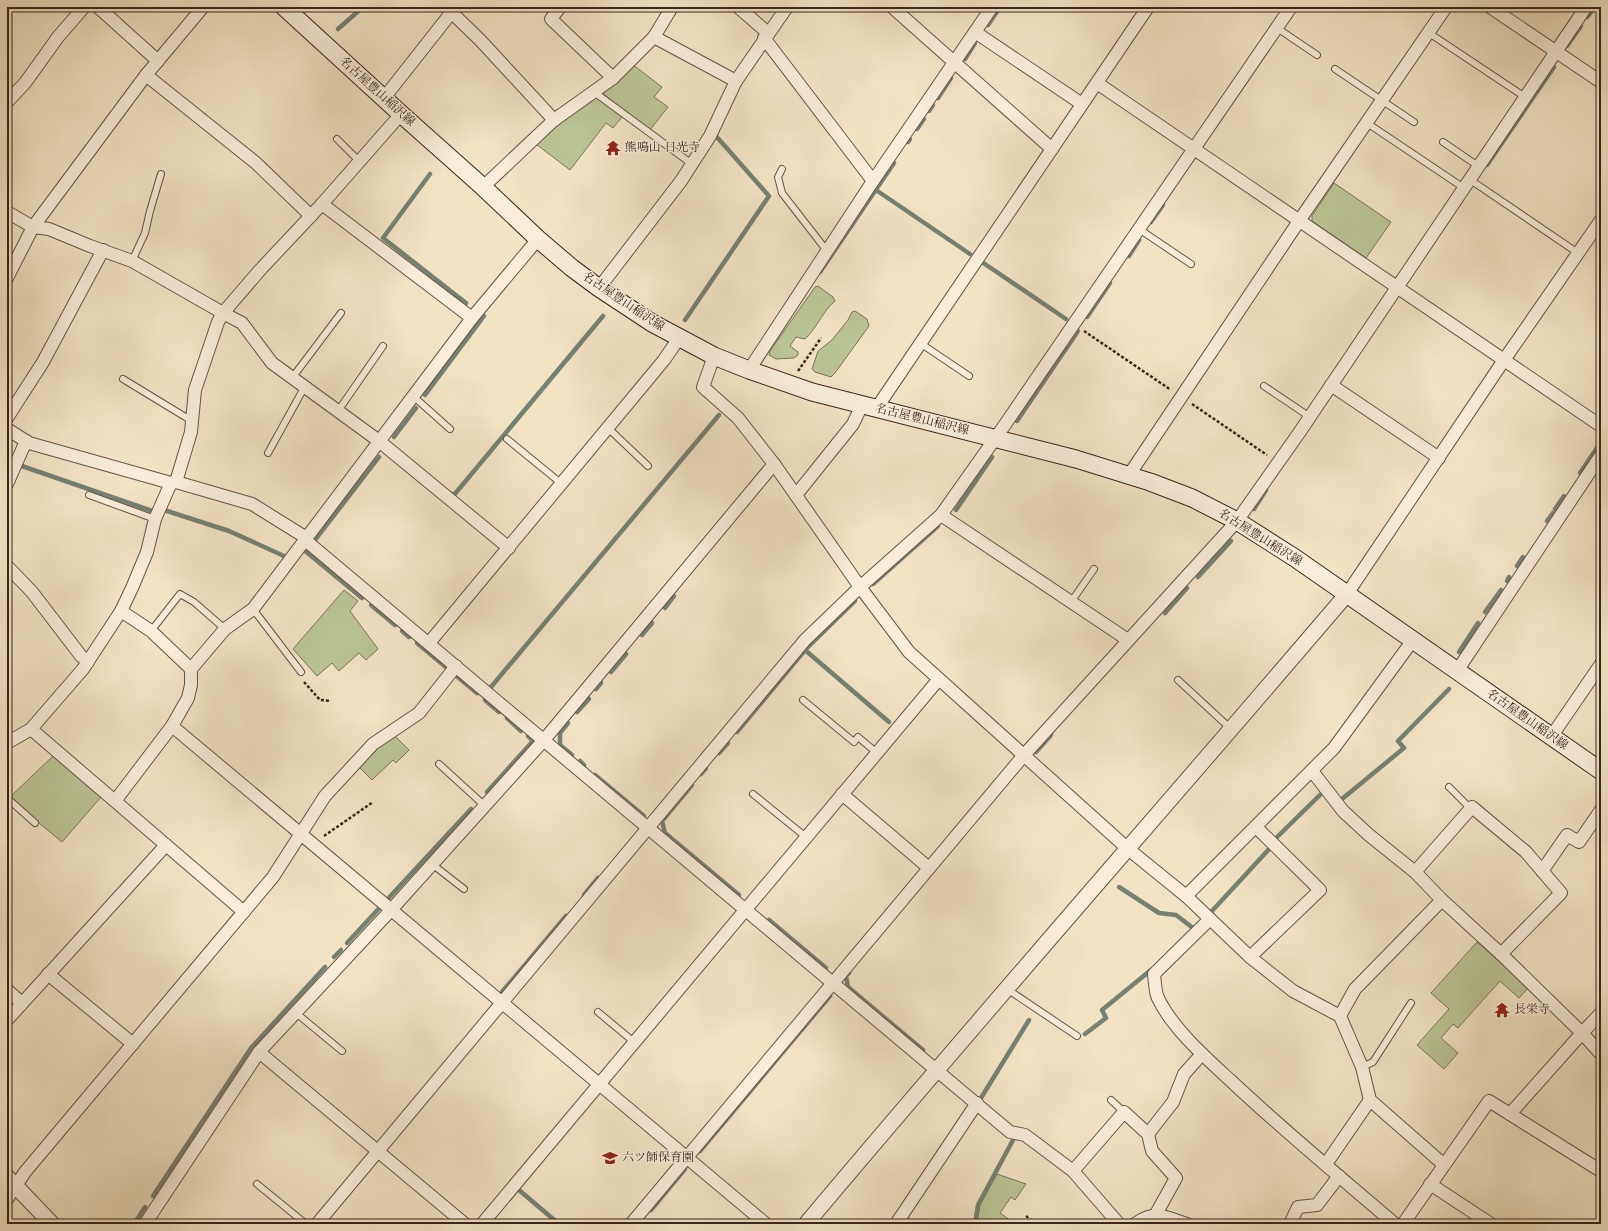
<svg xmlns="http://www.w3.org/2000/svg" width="1608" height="1231" font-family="'Old Standard TT','Noto Serif JP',serif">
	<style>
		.green { fill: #bac494; stroke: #797458 }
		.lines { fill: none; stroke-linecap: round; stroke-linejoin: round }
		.stream { stroke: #748173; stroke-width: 4.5 }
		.service-casing { stroke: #665445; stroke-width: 8 }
		.minor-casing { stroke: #665445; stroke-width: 14 }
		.tertiary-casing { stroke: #665445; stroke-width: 17 }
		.secondary-casing { stroke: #38251b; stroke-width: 19 }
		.path { stroke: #38251b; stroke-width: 2.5; stroke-dasharray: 3 2; stroke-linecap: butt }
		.service { stroke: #f7edd8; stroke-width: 6 }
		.minor { stroke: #f7edd8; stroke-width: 12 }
		.tertiary { stroke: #f7edd8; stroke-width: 15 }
		.secondary { stroke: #f7edd8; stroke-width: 17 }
		.labels { text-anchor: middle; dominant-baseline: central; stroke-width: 3; stroke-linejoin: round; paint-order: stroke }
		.street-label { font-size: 12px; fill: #38251b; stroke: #f7edd8 }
		.poi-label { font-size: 12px; fill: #38251b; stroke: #f7edd8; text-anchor: start }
	</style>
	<rect width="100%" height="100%" fill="#f2e3c3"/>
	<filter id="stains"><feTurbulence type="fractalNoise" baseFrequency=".005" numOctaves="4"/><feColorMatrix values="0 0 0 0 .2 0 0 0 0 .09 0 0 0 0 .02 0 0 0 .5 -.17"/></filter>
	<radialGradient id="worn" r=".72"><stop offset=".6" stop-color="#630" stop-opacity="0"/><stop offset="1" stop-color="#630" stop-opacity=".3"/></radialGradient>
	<g class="green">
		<path d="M632,64l30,23 -8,10 14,10 -18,23 -49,-38z"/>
		<path d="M595,96l27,21 -9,11 -7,-5 -36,47 -34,-26 20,-20z"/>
		<path d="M1334,183l57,39 -25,36 -54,-37v-5z"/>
		<path d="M818,286l15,11 2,4c-13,11 -18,27 -30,38l-9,-2 -6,9 8,6v3l-4,3 -18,1 -7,-4 1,-4 45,-64z"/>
		<path d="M855,311l12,8 2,7 -34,47 -4,4 -16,-5 -3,-3 6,-18 14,-11 16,-20 4,-8z"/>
		<path d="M344,590l14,11 -8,10 28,38 -12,11 -7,-7 -20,18 -7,-8 -15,13 -24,-27z"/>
		<path d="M394,735l15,15 -13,13 -3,-3 -21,20 -15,-15z"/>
		<path d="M54,755l48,41 -40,46 -53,-44z"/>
		<path d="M1477,942l52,45 -10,11 -19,-17 -42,47 -5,-4 -12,14 17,15 -14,16 -27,-24 32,-36 -18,-16z"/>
		<path d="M997,1174l29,10 -11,16 -4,-3 -11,16 14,10 -37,1 3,-19z"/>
	</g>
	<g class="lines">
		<g class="stream">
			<path d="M1587,17l4,-5"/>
			<path d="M988,25l12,-18"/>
			<path d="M338,29l25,-22"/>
			<path d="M1567,46l14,-20"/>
			<path d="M965,59l10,-16"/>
			<path d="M938,98l13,-20"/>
			<path d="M929,111l4,-6"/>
			<path d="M917,129l7,-10"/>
			<path d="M908,142l2,-3"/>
			<path d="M1487,165l67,-98"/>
			<path d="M430,174l-47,64 83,65"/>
			<path d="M876,190l94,64"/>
			<path d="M1151,222l12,-17"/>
			<path d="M1129,256l10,-16"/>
			<path d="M982,262l84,57"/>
			<path d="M820,272l74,-109"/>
			<path d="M1087,317l23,-34"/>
			<path d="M685,320l84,-124 -53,-60"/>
			<path d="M425,395l59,-79"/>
			<path d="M1017,421l61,-90"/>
			<path d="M394,437l22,-29"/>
			<path d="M19,465l133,46"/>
			<path d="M1580,473l21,-31"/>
			<path d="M453,494l1,1 149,-179"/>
			<path d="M1254,509l12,-19"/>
			<path d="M1555,509l9,-13"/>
			<path d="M956,510l36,-53"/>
			<path d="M167,511l62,20 55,25"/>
			<path d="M1547,521l6,-8"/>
			<path d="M315,540l64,-83"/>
			<path d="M304,550l58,48"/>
			<path d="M1517,566l6,-9"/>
			<path d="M1198,577l33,-36"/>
			<path d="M1507,581l2,-4"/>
			<path d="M873,584l65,-58"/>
			<path d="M371,605l24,20"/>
			<path d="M665,608l9,-12"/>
			<path d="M1485,612l16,-22"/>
			<path d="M1165,613l22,-25"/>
			<path d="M402,631l7,6"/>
			<path d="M642,635l10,-12"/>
			<path d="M417,643l60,50"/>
			<path d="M805,650l84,72"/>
			<path d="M1459,652l19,-29"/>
			<path d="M611,672l15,-18"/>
			<path d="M491,687l228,-272"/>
			<path d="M596,689l5,-6"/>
			<path d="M485,700l14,12"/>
			<path d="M577,712l12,-13"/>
			<path d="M507,718l14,13"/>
			<path d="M568,723l-8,10v12l12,10"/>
			<path d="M737,732l68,-82 50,-49"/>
			<path d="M1036,752l15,-17"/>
			<path d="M719,753l9,-10"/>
			<path d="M580,761l4,4"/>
			<path d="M701,774l5,-6"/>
			<path d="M595,775l49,41"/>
			<path d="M692,785l-30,36 3,12 74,62"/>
			<path d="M487,792l46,-51 -5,-5"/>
			<path d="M1342,799l62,-51 -6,-7 51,-52"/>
			<path d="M1275,839l47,-46"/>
			<path d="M1119,887l40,26 17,2 17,13"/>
			<path d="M584,895l14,-17"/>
			<path d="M1212,911l59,-64"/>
			<path d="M769,920l57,48"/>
			<path d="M347,943l124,-134"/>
			<path d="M334,957l7,-7"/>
			<path d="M849,973l-3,3 2,11 75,63"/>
			<path d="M502,992l64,-76"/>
			<path d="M7,1000l4,3 -1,4 -3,4"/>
			<path d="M1085,1034l21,-16 -4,-8 49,-40"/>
			<path d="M981,1098l48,-78"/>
			<path d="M700,1151l130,-155"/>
			<path d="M519,1190l40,34"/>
			<path d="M153,1196l98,-148 74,-81"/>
			<path d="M651,1210l34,-41"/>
			<path d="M134,1224l11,-17"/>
			<path d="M975,1224l3,-19 35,-65"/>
		</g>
		<defs>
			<g id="service">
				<path d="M1277,28l40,27"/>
				<path d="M1429,33l96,64"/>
				<path d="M1335,69l79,53"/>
				<path d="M594,92l98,72"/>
				<path d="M1367,123l97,65"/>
				<path d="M337,139l23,23"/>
				<path d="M1443,142l35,24"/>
				<path d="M782,169l-4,8 4,16 45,58"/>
				<path d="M1469,179l109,74"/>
				<path d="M1139,229l52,35"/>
				<path d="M132,261l13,-28 5,-22 11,-37"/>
				<path d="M920,343l49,33"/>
				<path d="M292,378l49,-65"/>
				<path d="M123,379l69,42"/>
				<path d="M1264,386l46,31"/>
				<path d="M413,396l37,33"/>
				<path d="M338,411l45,-65"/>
				<path d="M608,428l40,38"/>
				<path d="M507,439l55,45"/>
				<path d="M268,453l36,-65"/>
				<path d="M89,495l66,24"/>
				<path d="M1071,602l23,-33"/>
				<path d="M253,609l48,63"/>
				<path d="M151,631l29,-37 14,8 31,27"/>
				<path d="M1178,680l53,49"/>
				<path d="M803,700l51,42 4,-5 19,16"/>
				<path d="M439,764l46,42"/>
				<path d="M1449,787l22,22"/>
				<path d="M753,794l53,43"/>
				<path d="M7,798l28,25"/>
				<path d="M432,864l32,25"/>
				<path d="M1007,989l70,47"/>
				<path d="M598,1012l36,30"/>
				<path d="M296,1013l46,38"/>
				<path d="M1362,1067l11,-5 38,-59"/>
				<path d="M1111,1100l13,12"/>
				<path d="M257,1184l49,40"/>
				<path d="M901,1218l9,6"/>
			</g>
			<g id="minor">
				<path d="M98,7l60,54"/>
				<path d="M446,7l34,33 74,80"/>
				<path d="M560,7l-9,12 62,59"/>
				<path d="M738,7l30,26"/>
				<path d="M892,7l160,142"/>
				<path d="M1490,7l111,75"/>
				<path d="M975,32l107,72"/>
				<path d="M654,37l82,44"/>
				<path d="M764,38l109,143"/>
				<path d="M146,75l110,88 55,53"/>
				<path d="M1097,83l504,343"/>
				<path d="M384,98l71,-90"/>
				<path d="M7,102l18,-19 33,-46 26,-30"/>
				<path d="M483,187l71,-67 59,-42 41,-41 18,-30"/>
				<path d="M322,204l150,114"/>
				<path d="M7,212l26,15 16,2 41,17 42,15 91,52 37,-43 62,-66 79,-90"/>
				<path d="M7,278l26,-51 113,-152 57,-68"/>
				<path d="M599,288l82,-107 29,-45 26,-55 51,-74"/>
				<path d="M714,356l-11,31 35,31 36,46 86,123 49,65 218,196 59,48 64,61 43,34 47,25 22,51 8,33 73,64"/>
				<path d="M749,370l124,-189 119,-174"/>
				<path d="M1331,385l108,73"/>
				<path d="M876,409l272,-402"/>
				<path d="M7,418l36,-56 60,-112"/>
				<path d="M7,429l22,14 142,40 5,-1 76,22 53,33"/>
				<path d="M1129,475l170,-254 147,-214"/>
				<path d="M176,482l15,-50 4,-42 23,-68 5,-9 19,10 30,40 107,78 130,107"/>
				<path d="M7,484l19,-43"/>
				<path d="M796,495l57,-71 9,-19"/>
				<path d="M941,515l187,125"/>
				<path d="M304,539l706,593 15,3 48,36 46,53"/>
				<path d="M7,566l25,26 49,64 7,6"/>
				<path d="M1347,594l157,-234 97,-140"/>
				<path d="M121,611l30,20 40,38"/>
				<path d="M429,643l235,-283 15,-22"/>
				<path d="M1457,671l144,-216"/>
				<path d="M172,726l594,498"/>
				<path d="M1551,737l50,-73"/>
				<path d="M7,743l24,-14 52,-60 38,-58 11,-23 15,-36 8,-33 16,-36"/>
				<path d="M1312,771l31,40 26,24 46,37 27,28 59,54 81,79 19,21"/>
				<path d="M842,794l87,74"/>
				<path d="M115,801l57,-75 16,-28 3,-13v-16l34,-40 28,-20 219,-291 66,-79"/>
				<path d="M166,845l78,67"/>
				<path d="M1542,871l25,-36 12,7 22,-32"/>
				<path d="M1415,872l57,-65 54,45 35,41 -60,61"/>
				<path d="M1186,896l148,-148 79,-108"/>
				<path d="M1210,919l-56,55c1,8 1,18 4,24 14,30 48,60 72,82 53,50 109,96 165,144"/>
				<path d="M1250,957l70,-67 -64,-63"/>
				<path d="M48,974l85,70"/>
				<path d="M7,990l15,13"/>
				<path d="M1340,1016l15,-27 87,-89"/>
				<path d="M7,1020l159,-175 -135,-116"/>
				<path d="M259,1052l206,172"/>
				<path d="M1510,1114l72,-81 19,-20"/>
				<path d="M1148,1134l25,-32 11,-28 18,-20"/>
				<path d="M1326,1164l44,-64"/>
				<path d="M1073,1171l51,-59 24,22 4,17 24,27 -20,36"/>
				<path d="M1430,1184l61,40"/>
				<path d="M7,1199l18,-27 248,-295 52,-81 48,-52 46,-31 37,-47"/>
				<path d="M145,1224l114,-172 132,-142 153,-170 230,-276"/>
				<path d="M317,1224l488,-584 55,-53 81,-72 63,-89 287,-419"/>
				<path d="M482,1224l457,-545"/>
				<path d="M631,1224l393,-469 213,-234 62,-88 287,-426"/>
				<path d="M896,1224l81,-121"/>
				<path d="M1135,1224c21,-15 29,-7 52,0"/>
				<path d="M1290,1224l8,-17 19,-2 22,-29"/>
				<path d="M1403,1224l86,-123 112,70"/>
			</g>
			<g id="tertiary">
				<path d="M7,1177l45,47"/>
				<path d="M806,1224c178,-212 361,-419 541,-630"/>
			</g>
			<path id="secondary" d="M284,7l117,107 82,73 55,52 34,29 27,20 53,35 62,33 35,14 63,22 264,67 74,23 42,16 45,23 58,37 306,213"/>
		</defs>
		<use href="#service" class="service-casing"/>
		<use href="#minor" class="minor-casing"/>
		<use href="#tertiary" class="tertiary-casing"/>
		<use href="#secondary" class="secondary-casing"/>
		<g class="path">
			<path d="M1084,331l87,59"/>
			<path d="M798,371l23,-33"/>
			<path d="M1192,404l75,51"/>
			<path d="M304,682l16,18 11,1"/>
			<path d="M324,836l49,-34"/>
			<path d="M1026,1216l10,8"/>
		</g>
		<use href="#service" class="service"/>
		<use href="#minor" class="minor"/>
		<use href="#tertiary" class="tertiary"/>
		<use href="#secondary" class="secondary"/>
	</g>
	<defs>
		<symbol id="temple-bare" viewBox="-9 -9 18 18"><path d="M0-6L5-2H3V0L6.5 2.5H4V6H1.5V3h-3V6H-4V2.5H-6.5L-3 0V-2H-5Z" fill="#8f2418" stroke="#f7edd8" stroke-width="2.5" paint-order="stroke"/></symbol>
		<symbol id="school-bare" viewBox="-9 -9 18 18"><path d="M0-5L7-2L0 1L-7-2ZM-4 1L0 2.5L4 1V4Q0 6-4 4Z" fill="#8f2418" stroke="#f7edd8" stroke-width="2.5" paint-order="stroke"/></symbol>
	</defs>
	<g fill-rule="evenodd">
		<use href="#temple-bare" x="602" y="137" width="22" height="22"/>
		<use href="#temple-bare" x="1491" y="999" width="22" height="22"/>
		<use href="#school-bare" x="599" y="1147" width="22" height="22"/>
	</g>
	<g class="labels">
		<g class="street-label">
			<text transform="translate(377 92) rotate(42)">名古屋豊山稲沢線</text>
			<text transform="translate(623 302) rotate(34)">名古屋豊山稲沢線</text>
			<text transform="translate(922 420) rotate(14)">名古屋豊山稲沢線</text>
			<text transform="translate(1260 538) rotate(32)">名古屋豊山稲沢線</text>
			<text transform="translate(1527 720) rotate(35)">名古屋豊山稲沢線</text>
		</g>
		<g class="poi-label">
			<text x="625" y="148">熊鳴山 日光寺</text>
			<text x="1514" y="1010">長栄寺</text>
			<text x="622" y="1158">六ツ師保育園</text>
		</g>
	</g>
	<rect width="1608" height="1231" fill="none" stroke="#f2e3c3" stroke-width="24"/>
	<rect x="8" y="8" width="1592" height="1215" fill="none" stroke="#38251b" stroke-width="2"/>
	<rect x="12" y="12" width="1584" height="1207" fill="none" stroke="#38251b"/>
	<rect width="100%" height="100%" filter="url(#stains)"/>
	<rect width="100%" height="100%" fill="url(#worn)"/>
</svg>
